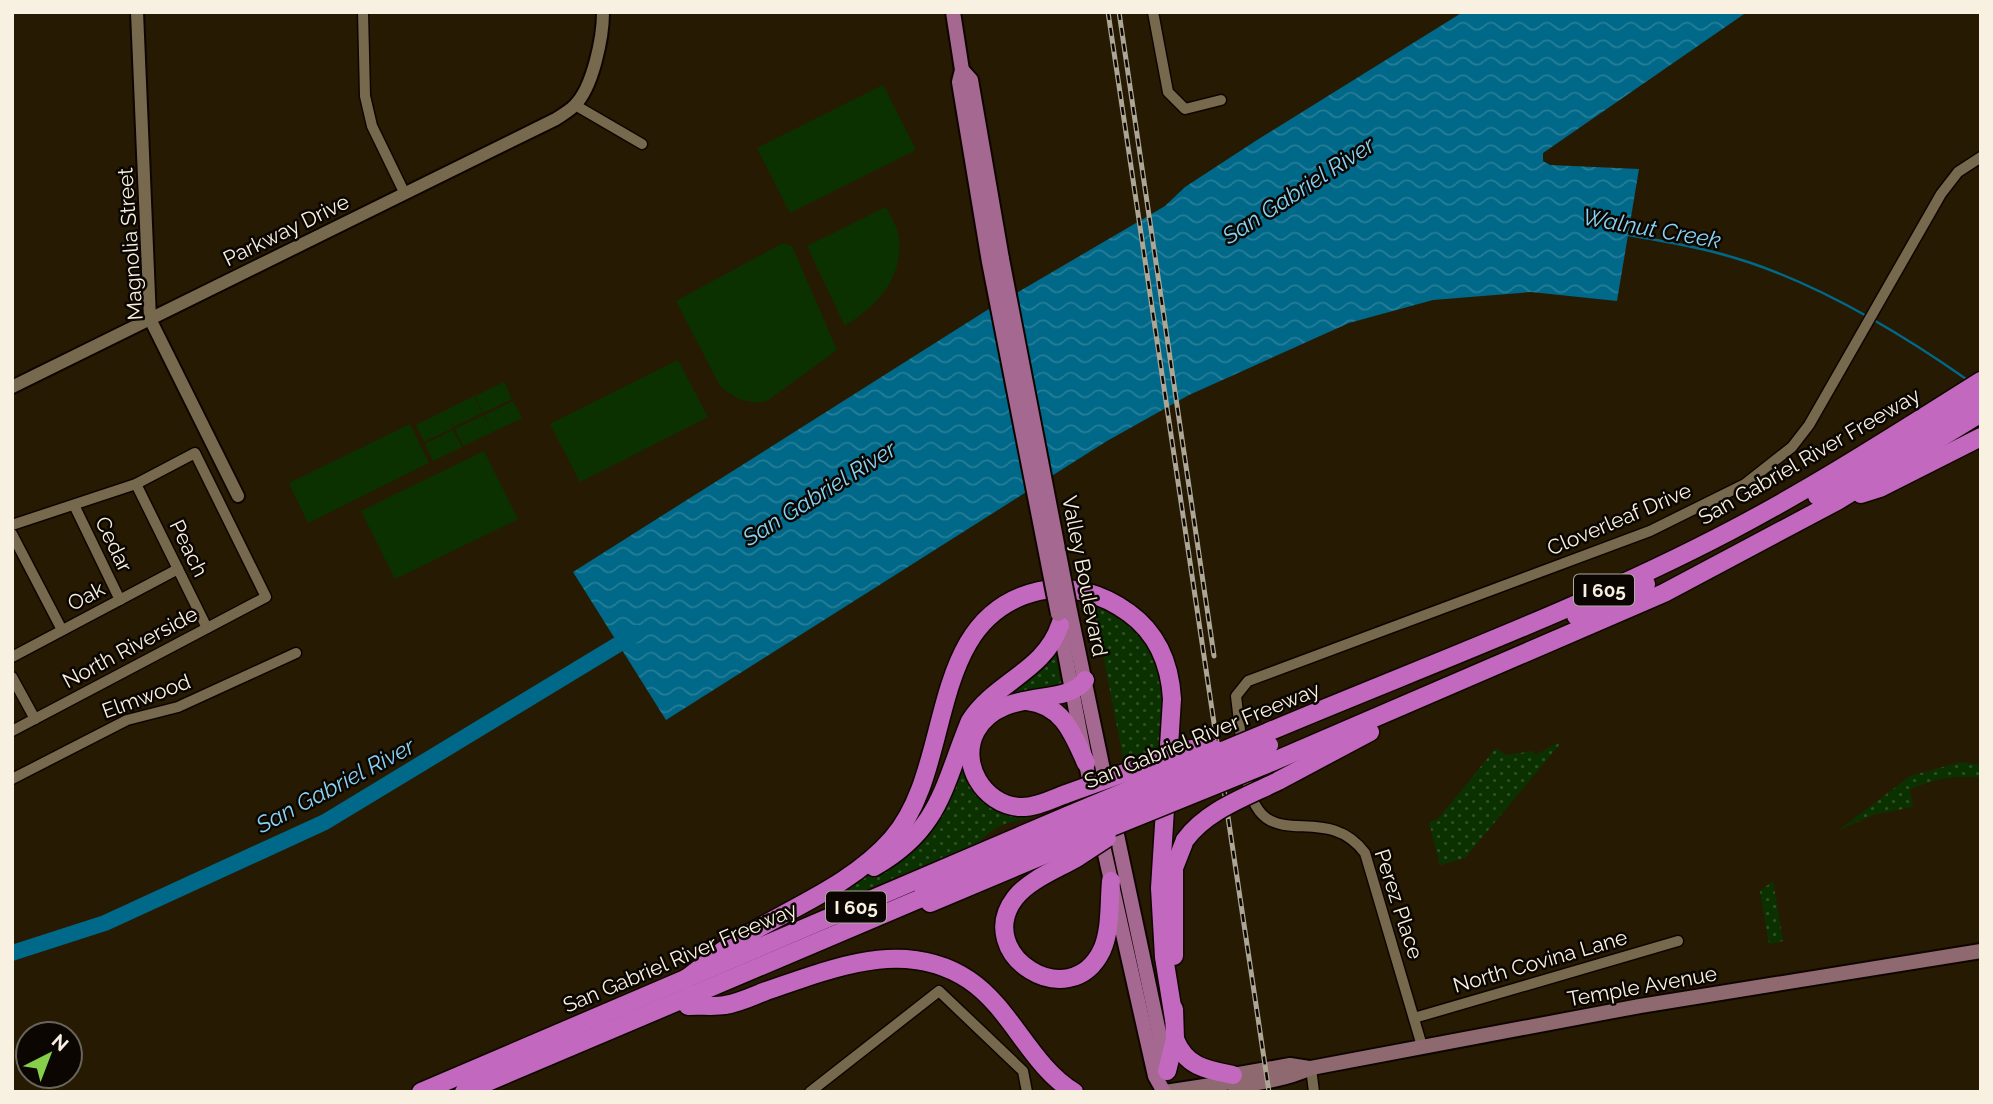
<svg xmlns="http://www.w3.org/2000/svg" width="1993" height="1104" font-family="Raleway,sans-serif">
	<style>
		.grass { fill: url(#grass-dots) }
		.green { fill: #0b3101 }
		.water { fill: url(#water-waves) }
		.lines { fill: none; stroke-linecap: round; stroke-linejoin: round }
		.stream { stroke: #006888; stroke-width: 2.5 }
		.river { stroke: #006888; stroke-width: 16 }
		.minor-casing { stroke: #0f0500; stroke-width: 13 }
		.tertiary-casing { stroke: #0f0500; stroke-width: 16 }
		.secondary-casing { stroke: #0f0500; stroke-width: 18 }
		.primary-casing { stroke: #0f0500; stroke-width: 18 }
		.motorway-casing { stroke: #0f0500; stroke-width: 21 }
		.minor { stroke: #77694e; stroke-width: 10 }
		.tertiary { stroke: #77694e; stroke-width: 12 }
		.secondary { stroke: #8e6970; stroke-width: 14 }
		.primary { stroke: #a46891; stroke-width: 14 }
		.motorway { stroke: #c268be; stroke-width: 18 }
		.rail-casing { stroke: #aea694; stroke-width: 5 }
		.rail { stroke: #0b0601; stroke-width: 2.5; stroke-dasharray: 8; stroke-linecap: butt }
		.primary-bridge-casing { stroke: #0f0500; stroke-width: 18; stroke-linecap: butt }
		.motorway-bridge-casing { stroke: #0f0500; stroke-width: 21; stroke-linecap: butt }
		.primary-bridge { stroke: #a46891; stroke-width: 14 }
		.motorway-bridge { stroke: #c268be; stroke-width: 18 }
		.labels { text-anchor: middle; dominant-baseline: central; stroke-width: 5; stroke-linejoin: round; paint-order: stroke }
		.shield { fill: #0b0601; stroke: #b1aa9e; stroke-width: 2 }
		.shield-label { font-size: 19px; font-weight: bold; fill: #f8f1e2 }
		.street-label { font-size: 21px; fill: #f8f1e2; stroke: #0b0601 }
		.water-label { font-size: 23px; font-style: italic; fill: #88d4f6; stroke: #0b0601 }
	</style>
	<defs>
		<pattern id="grass-dots" width="8" height="8" patternUnits="userSpaceOnUse" patternTransform="scale(1.75)"><rect width="8" height="8" fill="#0b3101"/><path d="M2 2h.1M6 6h.1" fill="none" stroke="#2f4f26" stroke-width="1.8" stroke-linecap="round"/></pattern>
		<pattern id="water-waves" width="16" height="10" patternUnits="userSpaceOnUse" patternTransform="scale(1.75)"><rect width="16" height="10" fill="#006888"/><path d="M0 5q4-4 8 0t8 0" fill="none" stroke="#267e98"/></pattern>
	</defs>
	<rect width="100%" height="100%" fill="#261b02"/>
	<g class="grass">
		<path d="M1097,605c78,34 70,80 66,151l-38,12 -31,-160z"/>
		<path d="M1055,650l7,37c-21,4 -48,6 -67,18 -38,25 -34,82 6,102 14,7 30,1 40,4l-12,3v5c-15,0 -41,10 -49,23l-127,53 -5,-11 60,-29 32,-43 28,-75 14,-27 62,-48z"/>
		<path d="M1557,743l3,1 -95,114 -25,7 -11,-43 9,-3 58,-71 10,7 26,-4 4,4z"/>
		<path d="M1961,762l20,3v13c-24,-4 -50,1 -71,12l3,17 -40,8 -34,15 71,-54z"/>
		<path d="M1773,881l10,60 -14,3 -9,-53z"/>
	</g>
	<g class="green">
		<path d="M883,85l33,65 -126,63 -33,-65z"/>
		<path d="M886,207c4,9 12,21 13,30 4,43 -22,68 -54,89l-38,-80z"/>
		<path d="M783,243l9,3 45,104 -70,51c-19,4 -33,-3 -47,-15l-44,-85z"/>
		<path d="M678,360l30,57 -128,65 -30,-58z"/>
		<path d="M504,382l8,17 -29,14 -8,-17z"/>
		<path d="M474,396l8,17 -28,14 -5,-7 4,8 -29,14 -8,-17z"/>
		<path d="M513,401l9,17 -59,28 -8,-17 29,-14 7,14 -6,-14z"/>
		<path d="M410,424l19,39 -121,60 -19,-40z"/>
		<path d="M453,430l9,17 -29,14 -8,-17z"/>
		<path d="M484,451l34,68 -123,60 -34,-68z"/>
	</g>
	<path class="water" d="M1463,12h284l-204,141v8l7,4 89,4 -22,132 -86,-9 -98,8 -84,23 -160,72 -82,46 -441,279 -93,-148 411,-260 181,-106 20,-19 72,-47z"/>
	<g class="lines">
		<path class="stream" d="M1628,235c40,7 81,14 120,27 78,26 154,72 221,119"/>
		<path class="river" d="M12,953l93,-30 220,-101 312,-189"/>
		<defs>
			<g id="minor">
				<path d="M363,12l2,84 7,30 32,66"/>
				<path d="M1153,12l15,80 17,17 36,-9"/>
				<path d="M575,105l67,39"/>
				<path d="M136,484l71,144"/>
				<path d="M74,505l46,95"/>
				<path d="M12,525l124,-41 59,-31 71,144 -254,134"/>
				<path d="M12,534l50,96"/>
				<path d="M12,657l166,-88"/>
				<path d="M12,677l23,42"/>
				<path d="M1242,747l-6,-51 12,-15 402,-150 95,-47 47,-37 17,-22 132,-231 17,-22 23,-15"/>
				<path d="M1245,768c12,99 76,27 120,85l57,193"/>
				<path d="M12,779l115,-59 51,-13 118,-54"/>
				<path d="M1414,1018l264,-77"/>
				<path d="M1311,1068l3,24"/>
				<path d="M810,1092l129,-101 84,80 4,21"/>
			</g>
			<g id="tertiary">
				<path d="M137,12l13,307 88,177"/>
				<path d="M12,387l544,-268c6,-4 13,-8 18,-13 19,-18 29,-69 29,-94"/>
			</g>
			<g id="secondary">
				<path d="M1231,1082l2,-7 57,-10 19,3"/>
				<path d="M1165,1092l66,-10 4,4c27,-3 51,-7 76,-18l329,-62 341,-55"/>
			</g>
			<g id="primary">
				<path d="M953,12l9,58 -3,12 30,180"/>
				<path d="M962,70l9,10 31,179"/>
				<path d="M1070,611l37,178"/>
				<path d="M1059,622l33,173"/>
				<path d="M1113,816l54,254"/>
				<path d="M1100,832l55,244 9,16"/>
			</g>
			<g id="motorway">
				<path d="M1861,494l19,-6 101,-51"/>
				<path d="M1817,496l164,-99"/>
				<path d="M1576,616l70,-32"/>
				<path d="M1027,701c36,4 46,33 59,62"/>
				<path d="M1268,732c154,-65 313,-123 462,-201 86,-45 168,-98 251,-150"/>
				<path d="M1272,762l392,-169 173,-92 144,-88"/>
				<path d="M1278,781l92,-49"/>
				<path d="M1066,794c-14,5 -31,14 -47,13 -36,-3 -60,-44 -43,-76 25,-45 90,-23 109,-51"/>
				<path d="M1078,857c-20,12 -48,22 -63,41 -43,56 55,119 87,52 9,-20 7,-47 9,-69"/>
				<path d="M874,867c67,-38 69,-81 96,-146 25,-39 75,-50 90,-96"/>
				<path d="M924,891l149,-63"/>
				<path d="M930,903l145,-61"/>
				<path d="M1174,956v-88l11,-28"/>
				<path d="M683,981c18,-13 36,-29 55,-41 52,-32 114,-55 154,-101 64,-73 32,-222 147,-248 32,-7 64,3 90,22 29,21 41,52 43,86l-12,189 4,69 10,62"/>
				<path d="M688,1006c12,-1 26,1 37,-1 14,-2 28,-9 41,-14 66,-22 138,-54 203,-11 43,29 61,85 105,112"/>
				<path d="M1175,1039c11,28 32,31 58,36"/>
				<path d="M1167,1071l8,-32 -1,-30"/>
				<path d="M421,1092l648,-277"/>
				<path d="M464,1092l474,-201"/>
			</g>
		</defs>
		<use href="#minor" class="minor-casing"/>
		<use href="#tertiary" class="tertiary-casing"/>
		<use href="#secondary" class="secondary-casing"/>
		<use href="#primary" class="primary-casing"/>
		<use href="#motorway" class="motorway-casing"/>
		<use href="#minor" class="minor"/>
		<use href="#tertiary" class="tertiary"/>
		<use href="#secondary" class="secondary"/>
		<use href="#primary" class="primary"/>
		<use href="#motorway" class="motorway"/>
		<defs>
			<g id="rail">
				<path d="M1108,12l161,1080"/>
				<path d="M1119,12l95,644"/>
			</g>
		</defs>
		<use href="#rail" class="rail-casing"/>
		<use href="#rail" class="rail"/>
		<defs>
			<g id="primary-bridge">
				<path d="M1002,259l68,352"/>
				<path d="M989,262l69,352"/>
			</g>
			<g id="motorway-bridge">
				<path d="M1066,794l125,-45h24"/>
				<path d="M1069,815l199,-83"/>
				<path d="M1073,828l196,-83"/>
				<path d="M1185,840c22,-30 61,-43 93,-59"/>
				<path d="M1075,842l197,-80"/>
				<path d="M1078,857l29,-19"/>
			</g>
		</defs>
		<use href="#primary-bridge" class="primary-bridge-casing"/>
		<use href="#motorway-bridge" class="motorway-bridge-casing"/>
		<use href="#primary-bridge" class="primary-bridge"/>
		<use href="#motorway-bridge" class="motorway-bridge"/>
	</g>
	<g class="labels">
		<g class="shield">
			<rect x="1574" y="574.5" width="60" height="31" rx="5"/>
			<rect x="826" y="891.5" width="60" height="31" rx="5"/>
		</g>
		<g class="shield-label">
			<text x="1604" y="590">I 605</text>
			<text x="856" y="907">I 605</text>
		</g>
		<g class="street-label">
			<text transform="translate(286 230) rotate(-26)">Parkway Drive</text>
			<text transform="translate(130 244) rotate(-94)">Magnolia Street</text>
			<text transform="translate(1809 456) rotate(-30)">San Gabriel River Freeway</text>
			<text transform="translate(1619 519) rotate(-23)">Cloverleaf Drive</text>
			<text transform="translate(114 544) rotate(64)">Cedar</text>
			<text transform="translate(189 548) rotate(64)">Peach</text>
			<text transform="translate(1085 576) rotate(79)">Valley Boulevard</text>
			<text transform="translate(86 596) rotate(-28)">Oak</text>
			<text transform="translate(130 647) rotate(-28)">North Riverside</text>
			<text transform="translate(146 696) rotate(-20)">Elmwood</text>
			<text transform="translate(1202 735) rotate(-22)">San Gabriel River Freeway</text>
			<text transform="translate(1399 904) rotate(72)">Perez Place</text>
			<text transform="translate(680 957) rotate(-23)">San Gabriel River Freeway</text>
			<text transform="translate(1540 961) rotate(-16)">North Covina Lane</text>
			<text transform="translate(1642 986) rotate(-10)">Temple Avenue</text>
		</g>
		<g class="water-label">
			<text transform="translate(1298 190) rotate(-33)">San Gabriel River</text>
			<text transform="translate(1652 228) rotate(10)">Walnut Creek</text>
			<text transform="translate(819 493) rotate(-32)">San Gabriel River</text>
			<text transform="translate(335 785) rotate(-28)">San Gabriel River</text>
		</g>
	</g>
	<rect width="1993" height="1104" fill="none" stroke="#f8f1e2" stroke-width="28"/>
	<g transform="translate(49 1055) rotate(42)"><circle r="33" fill="#0b0601" stroke="#6a645b" stroke-width="2"/>
	<path d="M0-5L12 26L0 18L-12 26Z" fill="#86cf4b"/>
	<text y="-10" font-size="19" font-weight="bold" text-anchor="middle" fill="#f8f1e2">N</text>
	</g>
</svg>
